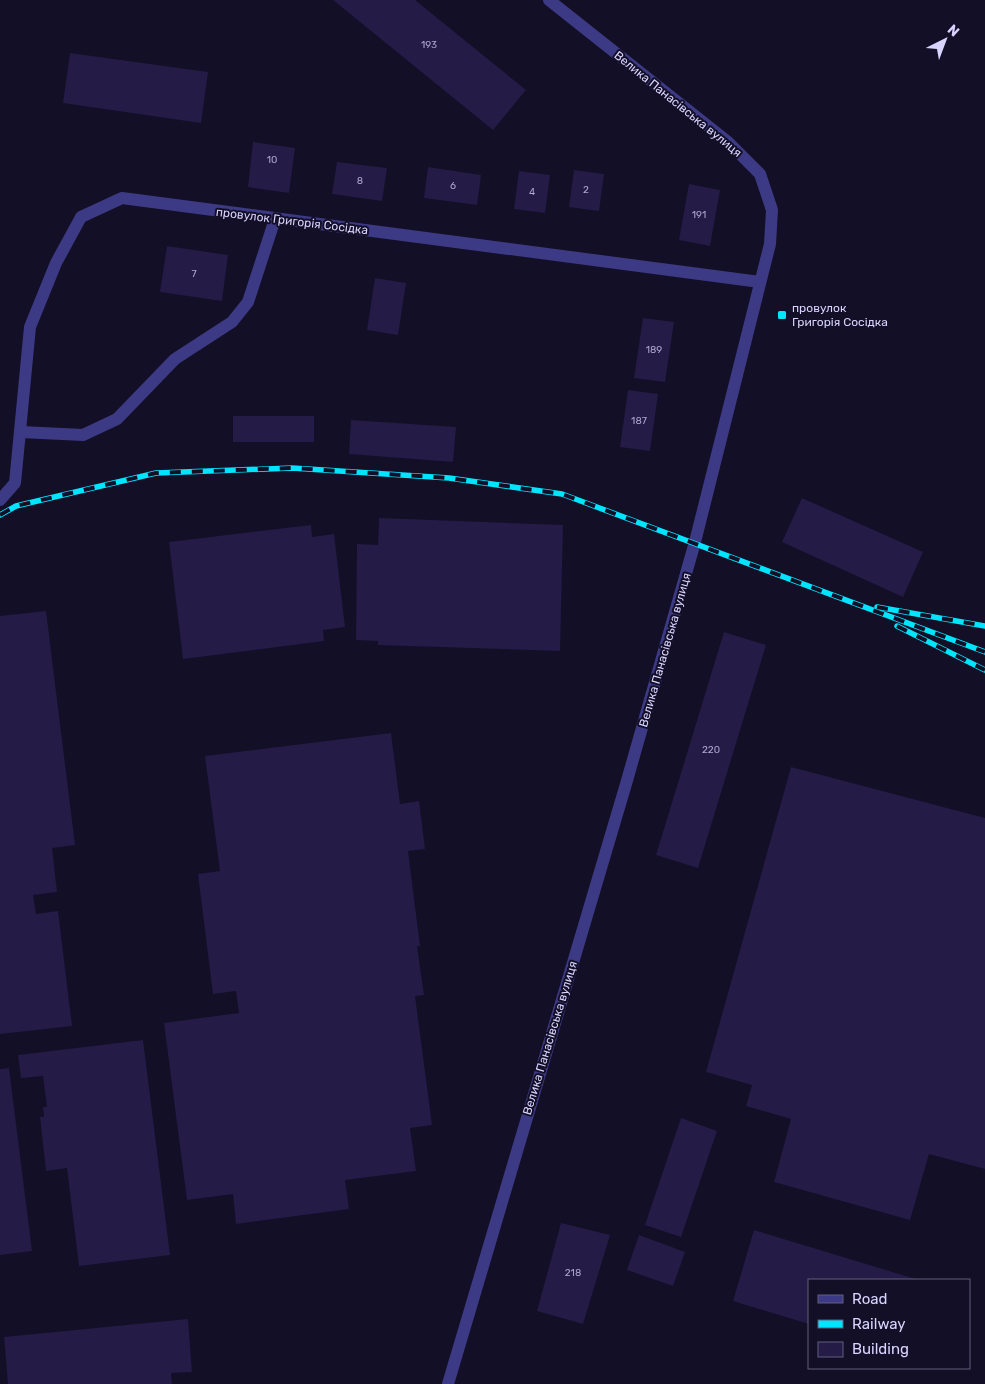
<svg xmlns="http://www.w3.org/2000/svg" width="985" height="1384" font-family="Rubik,sans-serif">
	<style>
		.building { fill: #241b47 }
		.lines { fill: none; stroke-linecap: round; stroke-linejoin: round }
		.service { stroke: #3d3a85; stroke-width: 12 }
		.minor { stroke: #3d3a85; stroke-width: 12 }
		.tertiary { stroke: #3d3a85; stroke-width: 12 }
		.rail-casing { stroke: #00e5ff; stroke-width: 5.5 }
		.rail { stroke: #130f26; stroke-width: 4; stroke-dasharray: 11; stroke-linecap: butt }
		.poi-dot { fill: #00e5ff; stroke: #130f26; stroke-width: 2 }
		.labels { text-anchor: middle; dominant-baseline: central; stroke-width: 4; stroke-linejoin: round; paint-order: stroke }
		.number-label { font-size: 10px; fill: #aca6d1 }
		.street-label { font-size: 12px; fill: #d9d4ff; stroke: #130f26 }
		.poi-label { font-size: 12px; fill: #d9d4ff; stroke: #130f26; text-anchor: start }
	</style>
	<rect width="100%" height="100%" fill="#130f26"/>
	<g class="building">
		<path d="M333,0h82l111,90 -33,40z"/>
		<path d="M70,53l138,19 -7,51 -138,-20z"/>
		<path d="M253,142l42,6 -6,45 -41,-6z"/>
		<path d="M337,162l50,6 -5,33 -50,-7z"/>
		<path d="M428,167l53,8 -4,30 -53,-7z"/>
		<path d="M574,170l30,4 -5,37 -30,-4z"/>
		<path d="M519,171l31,4 -5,38 -31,-4z"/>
		<path d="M689,184l31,6 -10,56 -31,-6z"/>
		<path d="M167,246l61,9 -6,46 -62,-9z"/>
		<path d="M375,278l31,5 -8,52 -31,-5z"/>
		<path d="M643,318l31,4 -9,60 -31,-4z"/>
		<path d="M628,390l30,4 -8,57 -30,-4z"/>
		<rect x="233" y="416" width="81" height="26"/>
		<path d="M351,420l105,7 -3,35 -104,-8z"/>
		<path d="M802,498l121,54 -20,45 -121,-55z"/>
		<path d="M379,518l184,7 -3,126 -182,-6v-4l-22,-1 1,-96 21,1z"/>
		<path d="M311,525l1,12 22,-3 11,93 -22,3 1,11 -141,18 -14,-117z"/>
		<path d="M46,611l29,234 -23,3 5,44 -24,3 3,19 22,-3 14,115 -72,8v-418z"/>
		<path d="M724,632l42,13 -68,223 -42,-13z"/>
		<path d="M391,733l9,71 19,-3 6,48 -17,2 12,95h-3l7,49 -9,1 17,129 -22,3 6,43 -71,9 4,29 -113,15 -3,-30 -46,6 -23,-177 75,-10 -3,-22 -23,3 -15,-120 22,-3 -15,-115z"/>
		<path d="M791,767l194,51v351l-56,-15 -19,66 -136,-38 17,-63 -45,-13 6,-21 -46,-13z"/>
		<path d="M143,1040l27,215 -91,11 -12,-98 -21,3 -6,-54h4l-1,-10h4l-4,-31 -22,2 -3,-23z"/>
		<path d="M9,1068l23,183 -32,4v-186z"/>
		<path d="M681,1118l36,13 -36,106 -36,-12z"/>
		<path d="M561,1223l49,12 -27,89 -46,-13z"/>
		<path d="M754,1230l165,50h-110v44l-76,-23z"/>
		<path d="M639,1235l46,17 -12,34 -46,-16z"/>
		<path d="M188,1319l4,53 -21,1 1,11h-164l-4,-47z"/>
	</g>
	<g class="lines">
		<path class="service" d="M21,432l62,3 34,-16 58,-60 57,-37 16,-20 27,-83"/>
		<path class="minor" d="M0,500l15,-17 15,-156 26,-64 25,-46 41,-19 638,84"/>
		<path class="tertiary" d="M448,1384l178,-600 69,-242 75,-298 2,-34 -12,-36 -32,-32 -179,-142"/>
		<defs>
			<g id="rail">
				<path d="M0,515l16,-9 140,-33 136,-5 157,10 113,16 423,158"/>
				<path d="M877,607l108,19"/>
				<path d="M897,626l88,44"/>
			</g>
		</defs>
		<use href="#rail" class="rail-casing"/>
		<use href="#rail" class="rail"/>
	</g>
	<rect class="poi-dot" x="777" y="310" width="10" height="10" rx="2.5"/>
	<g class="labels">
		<g class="number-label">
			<text x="429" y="45">193</text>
			<text x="272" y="160">10</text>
			<text x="360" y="181">8</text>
			<text x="453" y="186">6</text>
			<text x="586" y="190">2</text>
			<text x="532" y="192">4</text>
			<text x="699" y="215">191</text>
			<text x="194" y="274">7</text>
			<text x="654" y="350">189</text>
			<text x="639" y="421">187</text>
			<text x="711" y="750">220</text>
			<text x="573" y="1273">218</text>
		</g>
		<g class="street-label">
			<text transform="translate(678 104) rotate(39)">Велика Панасівська вулиця</text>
			<text transform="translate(292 221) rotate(7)">провулок Григорія Сосідка</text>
			<text transform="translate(665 650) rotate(-74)">Велика Панасівська вулиця</text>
			<text transform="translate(550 1038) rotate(-73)">Велика Панасівська вулиця</text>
		</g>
		<g class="poi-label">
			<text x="792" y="308">провулок<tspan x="792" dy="14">Григорія Сосідка</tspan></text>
		</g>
	</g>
	<rect x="808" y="1279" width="162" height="90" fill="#130f26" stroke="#625e7d"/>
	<rect x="818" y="1295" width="25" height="8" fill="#3d3a85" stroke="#625e7d"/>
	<text x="852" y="1304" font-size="15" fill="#d9d4ff">Road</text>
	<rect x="818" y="1320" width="25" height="8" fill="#00e5ff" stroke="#625e7d"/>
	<text x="852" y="1329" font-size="15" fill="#d9d4ff">Railway</text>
	<rect x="818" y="1342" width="25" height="15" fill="#241b47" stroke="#625e7d"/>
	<text x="852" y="1354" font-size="15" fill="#d9d4ff">Building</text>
	<g transform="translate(945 40) rotate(42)" stroke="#130f26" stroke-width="4" paint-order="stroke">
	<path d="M0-4L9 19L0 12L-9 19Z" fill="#d9d4ff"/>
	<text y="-8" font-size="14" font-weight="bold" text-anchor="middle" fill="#d9d4ff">N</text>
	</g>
</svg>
